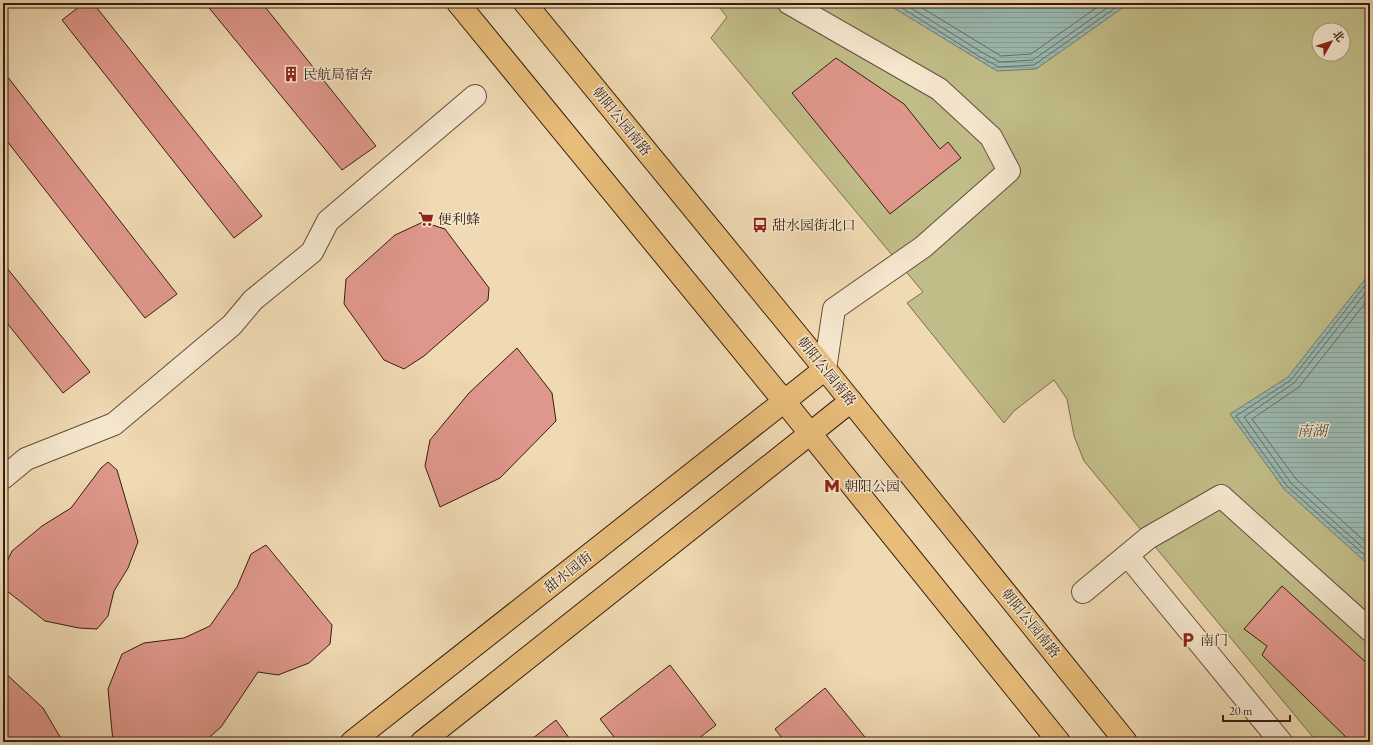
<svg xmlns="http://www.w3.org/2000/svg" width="1373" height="745" font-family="'EB Garamond','Noto Serif SC',serif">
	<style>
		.green { fill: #c1bd88; stroke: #7b6e4d; fill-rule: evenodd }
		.water { fill: url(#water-rules); stroke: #727c72 }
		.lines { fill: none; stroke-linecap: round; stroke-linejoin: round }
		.shore { stroke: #686c62; stroke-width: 1 }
		.building { fill: #df978b; stroke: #351e12 }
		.minor-casing { stroke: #644d3a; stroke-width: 24 }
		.major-casing { stroke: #351e12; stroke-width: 24 }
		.minor { stroke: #f5e7ce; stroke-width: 22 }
		.major { stroke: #e8bd7a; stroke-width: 22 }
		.labels { text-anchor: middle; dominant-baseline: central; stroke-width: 3; stroke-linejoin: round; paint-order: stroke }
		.poi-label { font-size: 14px; fill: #351e12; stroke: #f5e7ce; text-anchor: start }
		.street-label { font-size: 14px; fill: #351e12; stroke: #f5e7ce }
		.water-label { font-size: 15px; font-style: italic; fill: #544d42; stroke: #f5e7ce }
	</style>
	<defs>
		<pattern id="water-rules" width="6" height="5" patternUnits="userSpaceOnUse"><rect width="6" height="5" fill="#9bbab2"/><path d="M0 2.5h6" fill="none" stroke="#869f98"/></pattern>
	</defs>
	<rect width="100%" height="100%" fill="#f0dab3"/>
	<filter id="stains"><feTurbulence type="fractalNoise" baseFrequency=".005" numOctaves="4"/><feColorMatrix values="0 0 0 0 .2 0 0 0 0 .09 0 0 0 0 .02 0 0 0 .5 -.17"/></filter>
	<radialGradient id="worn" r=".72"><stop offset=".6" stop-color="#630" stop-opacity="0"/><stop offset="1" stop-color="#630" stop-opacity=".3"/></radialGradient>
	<path class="green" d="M716,3h654v739h-53l-233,-281 -10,-25 -7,-37 -13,-19 -40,31 -10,12 -97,-120 16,-11 -212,-254 16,-21zM1319,30h24v24h-24z"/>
	<g class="water">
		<path d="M886,3h238l-3,6 -85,60 -39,2z"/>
		<path d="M1370,273v293l-86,-77 -54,-75 58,-37z"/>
	</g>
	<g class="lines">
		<g class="shore">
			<path d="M894,3l86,54 19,10 35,-2 84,-59 1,-3"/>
			<path d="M903,3l80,50 17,9 33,-2 81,-57"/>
			<path d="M914,3l87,53 30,-2 72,-51"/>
			<path d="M1370,279l-79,101 -55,36 51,70 83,74"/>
			<path d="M1370,287l-76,96 -50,34 47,66 79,71"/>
			<path d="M1370,297l-71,90 -47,32 44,60 74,67"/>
		</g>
	</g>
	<g class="building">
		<path d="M84,3h9l169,213 -28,22 -172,-218z"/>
		<path d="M205,3h57l114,143 -34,24z"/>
		<path d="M836,58l68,46 36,45 8,-7 13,16 -71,56 -98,-121z"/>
		<path d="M3,71l174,223 -32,24 -142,-182z"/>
		<path d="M423,222l22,7 44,59 -1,12 -64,56 -20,13 -20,-9 -40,-56 2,-25 49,-44z"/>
		<path d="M3,263l87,109 -27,21 -60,-75z"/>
		<path d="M517,348l35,45 4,28 -56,57 -60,29 -15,-41 5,-26 39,-47z"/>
		<path d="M108,462l9,8 21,72 -10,26 -14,23 -6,25 -11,13 -18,-1 -34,-7 -38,-30 -4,-12v-9l9,-19 30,-25 29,-18 30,-40z"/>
		<path d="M266,545l66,80 -2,19 -21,19 -31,12 -20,-3 -37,55 -17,15h-91l-5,-53 14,-35 22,-11 40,-5 26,-12 27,-39 14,-33z"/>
		<path d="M1282,586l88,80v76h-19l-89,-87 5,-9 -23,-17z"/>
		<path d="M670,665l46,60 -22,17h-76l-18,-23z"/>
		<path d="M3,671l40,37 20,34h-60z"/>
		<path d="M825,688l44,54h-84l-10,-13z"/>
		<path d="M556,720l16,22h-44z"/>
	</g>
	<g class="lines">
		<defs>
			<g id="minor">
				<path d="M789,3l150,86 52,48 18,34 -86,76 -89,62 -9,60"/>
				<path d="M3,478l23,-19 88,-35 118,-99 21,-25 59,-48 16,-31 147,-125"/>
				<path d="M1128,556l153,186"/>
				<path d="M1083,592l65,-54 73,-42 149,134"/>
			</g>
			<g id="major">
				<path d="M458,3l326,398 275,341"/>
				<path d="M525,3l300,366 301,373"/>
				<path d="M352,742l473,-373"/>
				<path d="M422,742l429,-341"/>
			</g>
		</defs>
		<use href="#minor" class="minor-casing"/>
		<use href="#major" class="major-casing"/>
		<use href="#minor" class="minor"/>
		<use href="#major" class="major"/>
	</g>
	<defs>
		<symbol id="building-bare" viewBox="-9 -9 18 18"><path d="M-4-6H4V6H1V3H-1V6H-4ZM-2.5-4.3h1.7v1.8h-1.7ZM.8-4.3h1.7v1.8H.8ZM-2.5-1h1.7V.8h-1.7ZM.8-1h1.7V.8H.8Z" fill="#8f2418" stroke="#f5e7ce" stroke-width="2.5" paint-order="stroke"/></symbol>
		<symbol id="supermarket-bare" viewBox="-9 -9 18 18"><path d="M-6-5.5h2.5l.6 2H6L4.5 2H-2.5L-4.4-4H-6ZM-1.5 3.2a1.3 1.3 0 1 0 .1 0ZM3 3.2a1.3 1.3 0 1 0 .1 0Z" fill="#8f2418" stroke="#f5e7ce" stroke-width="2.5" paint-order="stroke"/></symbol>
		<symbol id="bus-bare" viewBox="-9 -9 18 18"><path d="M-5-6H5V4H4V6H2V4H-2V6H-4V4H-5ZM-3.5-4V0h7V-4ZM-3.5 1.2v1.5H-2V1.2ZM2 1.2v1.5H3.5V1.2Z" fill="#8f2418" stroke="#f5e7ce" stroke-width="2.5" paint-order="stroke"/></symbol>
		<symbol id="metro-bare" viewBox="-9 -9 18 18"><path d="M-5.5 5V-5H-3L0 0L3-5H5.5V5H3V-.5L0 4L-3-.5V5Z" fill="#8f2418" stroke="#f5e7ce" stroke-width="2.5" paint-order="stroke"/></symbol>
		<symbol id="parking-bare" viewBox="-9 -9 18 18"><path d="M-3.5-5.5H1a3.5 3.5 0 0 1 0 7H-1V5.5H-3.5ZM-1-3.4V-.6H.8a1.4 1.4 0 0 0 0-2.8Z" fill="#8f2418" stroke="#f5e7ce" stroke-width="2.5" paint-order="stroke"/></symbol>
	</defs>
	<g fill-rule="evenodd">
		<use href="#building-bare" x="280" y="63" width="22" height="22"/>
		<use href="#supermarket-bare" x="415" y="208" width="22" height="22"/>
		<use href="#bus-bare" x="749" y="214" width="22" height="22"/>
		<use href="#metro-bare" x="821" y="475" width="22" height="22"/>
		<use href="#parking-bare" x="1177" y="629" width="22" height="22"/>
	</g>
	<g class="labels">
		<g class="poi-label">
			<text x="303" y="74">民航局宿舍</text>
			<text x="438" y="219">便利蜂</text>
			<text x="772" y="225">甜水园街北口</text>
			<text x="844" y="486">朝阳公园</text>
			<text x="1200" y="640">南门</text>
		</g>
		<g class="street-label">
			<text transform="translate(622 121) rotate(51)">朝阳公园南路</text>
			<text transform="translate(827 371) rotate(51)">朝阳公园南路</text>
			<text transform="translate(568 572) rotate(-38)">甜水园街</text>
			<text transform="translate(1031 623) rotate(51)">朝阳公园南路</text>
		</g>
		<g class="water-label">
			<text x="1312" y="430">南湖</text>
		</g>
	</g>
	<rect width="1373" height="745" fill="none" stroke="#f0dab3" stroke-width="16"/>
	<rect x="4" y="4" width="1365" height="737" fill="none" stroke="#351e12" stroke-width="2"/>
	<rect x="8" y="8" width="1357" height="729" fill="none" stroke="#351e12"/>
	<g transform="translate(1331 42) rotate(51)"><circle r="19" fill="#f5e7ce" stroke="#a89783"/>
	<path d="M0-3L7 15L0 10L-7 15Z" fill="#8f2418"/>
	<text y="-6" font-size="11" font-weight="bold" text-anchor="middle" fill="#351e12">北</text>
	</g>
	<path d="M1223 715v6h67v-6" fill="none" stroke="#351e12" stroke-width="2"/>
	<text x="1229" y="715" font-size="12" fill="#351e12" stroke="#f5e7ce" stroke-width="3" paint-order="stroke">20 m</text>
	<rect width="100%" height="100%" filter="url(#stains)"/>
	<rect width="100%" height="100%" fill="url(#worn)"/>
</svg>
